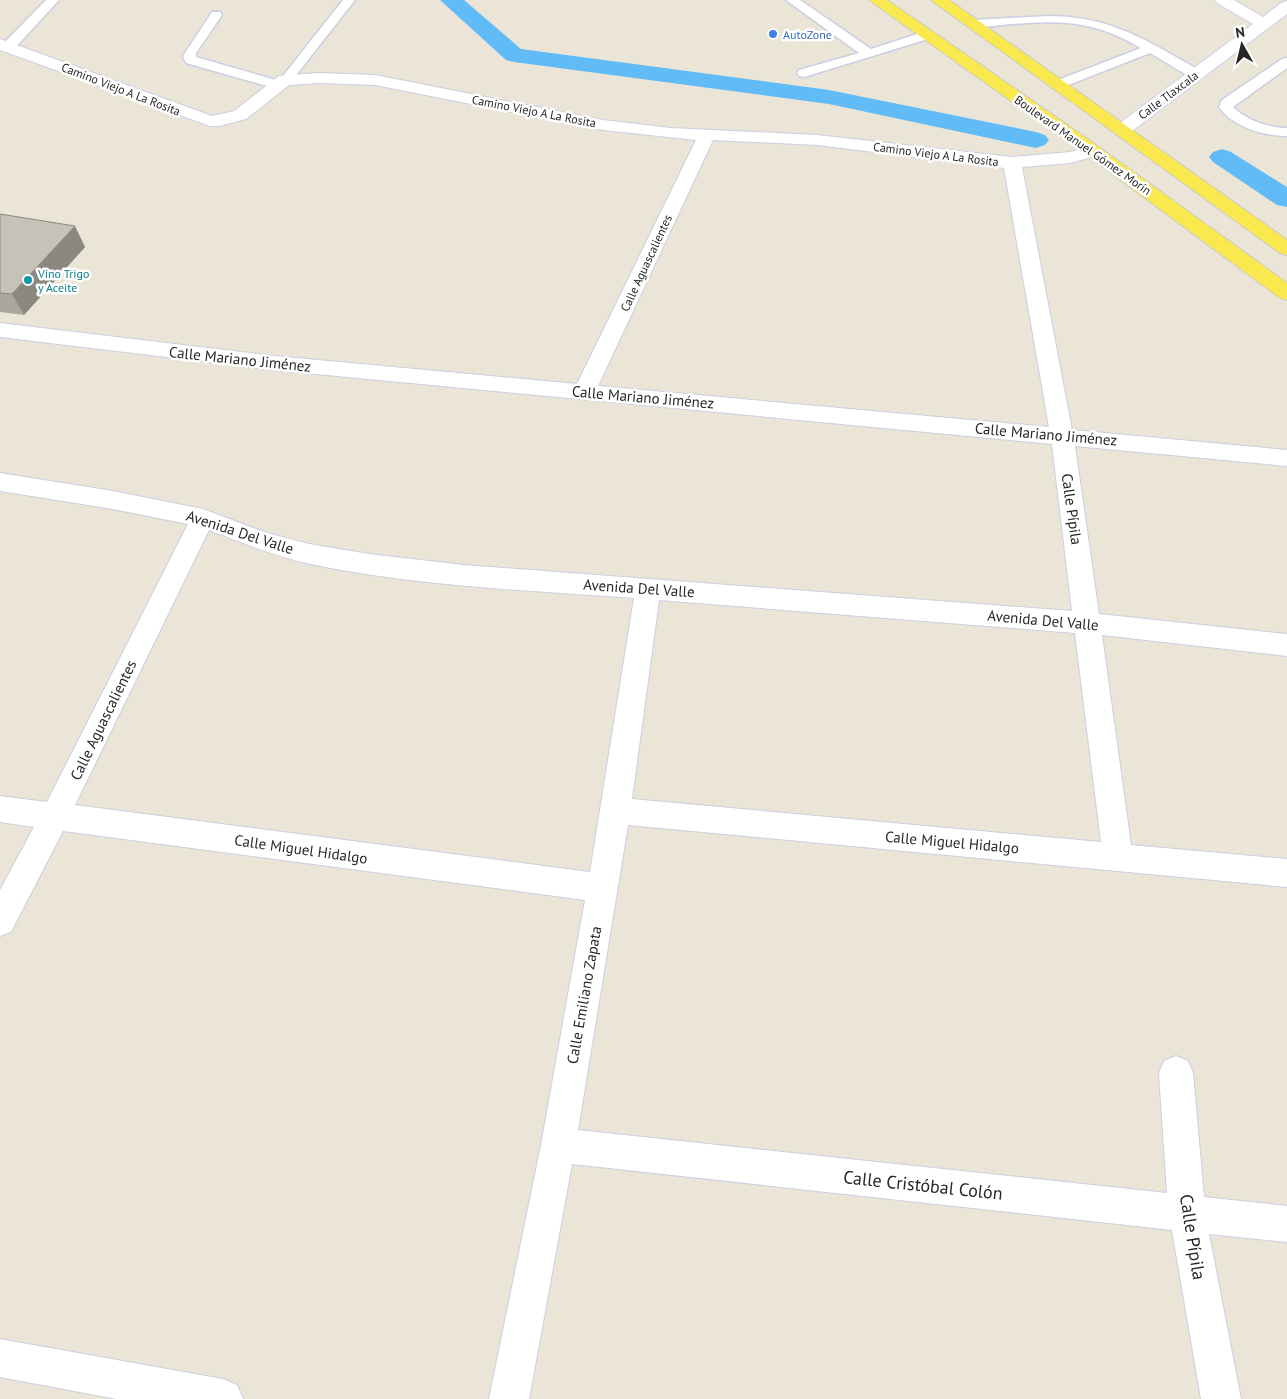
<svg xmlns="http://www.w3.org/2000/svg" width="1287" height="1399" font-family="'PT Sans',sans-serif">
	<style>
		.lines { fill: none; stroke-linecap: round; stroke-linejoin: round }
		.canal { fill: #61bbf6; fill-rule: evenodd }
		.service-casing { stroke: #cccee2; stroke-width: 3 }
		.minor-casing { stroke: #cccee2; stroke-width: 2 }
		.primary-casing { stroke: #cbcbcb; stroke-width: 2 }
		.service { fill: #fff; fill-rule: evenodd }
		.minor { fill: #fff; fill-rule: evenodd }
		.primary { fill: #f9e84e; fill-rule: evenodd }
		.wall { fill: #aaa79d }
		.shaded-wall { fill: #8b8880 }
		.building { fill: #c6c2b7; stroke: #8b8880 }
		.shop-dot { fill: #3f7fe0; stroke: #fff; stroke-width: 2 }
		.culture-dot { fill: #0f9aa8; stroke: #fff; stroke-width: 2 }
		.labels { text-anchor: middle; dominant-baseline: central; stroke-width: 5; stroke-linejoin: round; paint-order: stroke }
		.far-shop-label { font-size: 12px; fill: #366cbe; stroke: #fff; text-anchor: start }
		.far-street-label { font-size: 12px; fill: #272727; stroke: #fff }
		.far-culture-label { font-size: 12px; fill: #0d838f; stroke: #fff; text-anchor: start }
		.street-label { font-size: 15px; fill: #272727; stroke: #fff }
		.near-street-label { font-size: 18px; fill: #272727; stroke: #fff }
	</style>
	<rect width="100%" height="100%" fill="#ebe5d7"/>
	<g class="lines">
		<g class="canal">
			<path d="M440,0h24l57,49 308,41 207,42 9,3 4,5 -4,5 -9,3 -207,-44 -315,-42 -8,-2z"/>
			<path d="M1222,149l9,3 56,35v20l-10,-2 -64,-43 -4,-5 4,-5z"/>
		</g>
		<defs>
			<g id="service">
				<path d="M46,0h13l-46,50h-10l-1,-3 1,-3z"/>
				<path d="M343,0h12l-65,83 -5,1 -1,4h-10l-88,-25 -3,-7 29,-44h8l2,3 -26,38v4l83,24z"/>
				<path d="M786,0h14l71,49 56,-18 6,4 -2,3 -127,39 -5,-1 -2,-3 2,-3 60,-17z"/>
				<path d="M1049,16c50,0 84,16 127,41 8,5 20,10 26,17l-7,4 -5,-1 -40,-24 -92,36 -5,-1 -2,-3 2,-3 88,-34c-16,-9 -32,-17 -50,-21 -38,-10 -80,-2 -119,1l-6,-4 6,-4z"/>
				<path d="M1287,58v10l-54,39c13,13 36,21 54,21v8c-23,0 -54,-9 -68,-29l3,-7 60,-41z"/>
			</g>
			<g id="minor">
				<path d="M1215,0h19l29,17 18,-14 6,-2v13l-159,120 -6,1 -6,-1 -3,-4 3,-4 137,-102 -36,-21z"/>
				<path d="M0,39l212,77 22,-5 45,-35 39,-3 57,2 228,45 68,8 146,7 195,22 58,-5 23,-6 6,1 3,4 -3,4 -29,8 -48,4 50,263 215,20v16l-212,-20 24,168 188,20v22l-185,-21 29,210 156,14v28l-659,-62 -50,305 589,63 -8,-120 5,-12 12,-5 12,5 5,12 11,124 83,9v36l-78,-8 32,165h-40l-29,-169 -600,-66 -43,235h-40l52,-254 44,-245 -522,-69 -52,101 -11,4v-46l34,-63 -34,-5v-26l47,6 141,-278 -75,-15 -113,-18v-18l113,18 90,18 64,24 42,11 60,10 95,11 608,46 -20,-167 -778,-74 -274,-33v-14l274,33 303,28 119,-244 -93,-10 -228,-45 -57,-2 -29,2 -43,34 -27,7h-9l-210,-76zM713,140l104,5 187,23 45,259 -451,-41zM209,530c33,13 66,26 101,34 106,22 216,26 324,34l-44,274 -515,-67zM659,600l416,33 26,209 -469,-43z"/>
				<path d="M0,1339l223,40 14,6 6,14h-126l-117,-22z"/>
			</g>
			<g id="primary">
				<path d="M869,0h18l212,147 188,136v17l-7,-2 -193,-143z"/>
				<path d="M931,0h18l338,240v15l-7,-2z"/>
			</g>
		</defs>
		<use href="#service" class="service-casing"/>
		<use href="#minor" class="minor-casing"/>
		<use href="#primary" class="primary-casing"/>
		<use href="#service" class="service"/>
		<use href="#minor" class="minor"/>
		<use href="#primary" class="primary"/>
	</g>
	<path class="wall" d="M0,214l85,33 -61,68 -24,-3z"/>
	<path class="shaded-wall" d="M75,226l10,21 -61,68 -12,-21z"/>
	<path class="building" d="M0,214l75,12 -63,68 -12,-1z"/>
	<circle class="shop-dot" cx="773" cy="34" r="5"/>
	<circle class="culture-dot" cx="28" cy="280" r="5"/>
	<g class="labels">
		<g class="far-shop-label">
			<text x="783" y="34">AutoZone</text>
		</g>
		<g class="far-street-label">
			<text transform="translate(121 89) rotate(21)">Camino Viejo A La Rosita</text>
			<text transform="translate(1168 95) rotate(-37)">Calle Tlaxcala</text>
			<text transform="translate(534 111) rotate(11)">Camino Viejo A La Rosita</text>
			<text transform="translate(1083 145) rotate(35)">Boulevard Manuel Gómez Morín</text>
			<text transform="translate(936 154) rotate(7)">Camino Viejo A La Rosita</text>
			<text transform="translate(646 263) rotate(-65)">Calle Aguascalientes</text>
		</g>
		<g class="far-culture-label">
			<text x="38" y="273">Vino Trigo<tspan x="38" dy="14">y Aceite</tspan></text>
		</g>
		<g class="street-label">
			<text transform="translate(240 359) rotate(6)">Calle Mariano Jiménez</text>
			<text transform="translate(643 397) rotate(5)">Calle Mariano Jiménez</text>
			<text transform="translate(1046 434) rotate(5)">Calle Mariano Jiménez</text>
			<text transform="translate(1072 509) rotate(82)">Calle Pípila</text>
			<text transform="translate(240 532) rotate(18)">Avenida Del Valle</text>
			<text transform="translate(639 588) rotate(4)">Avenida Del Valle</text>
			<text transform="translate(1043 620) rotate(5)">Avenida Del Valle</text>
			<text transform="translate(103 720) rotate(-64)">Calle Aguascalientes</text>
			<text transform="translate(952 842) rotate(5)">Calle Miguel Hidalgo</text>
			<text transform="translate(301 849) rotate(8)">Calle Miguel Hidalgo</text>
			<text transform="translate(584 995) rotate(-80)">Calle Emiliano Zapata</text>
		</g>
		<g class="near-street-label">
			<text transform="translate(923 1185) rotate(6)">Calle Cristóbal Colón</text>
			<text transform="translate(1193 1237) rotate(81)">Calle Pípila</text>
		</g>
	</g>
	<g transform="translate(1242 45) rotate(352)" stroke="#ffffff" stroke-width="4" paint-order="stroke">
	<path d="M0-4L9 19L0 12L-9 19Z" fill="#272727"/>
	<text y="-8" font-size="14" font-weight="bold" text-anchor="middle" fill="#272727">N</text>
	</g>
</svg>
